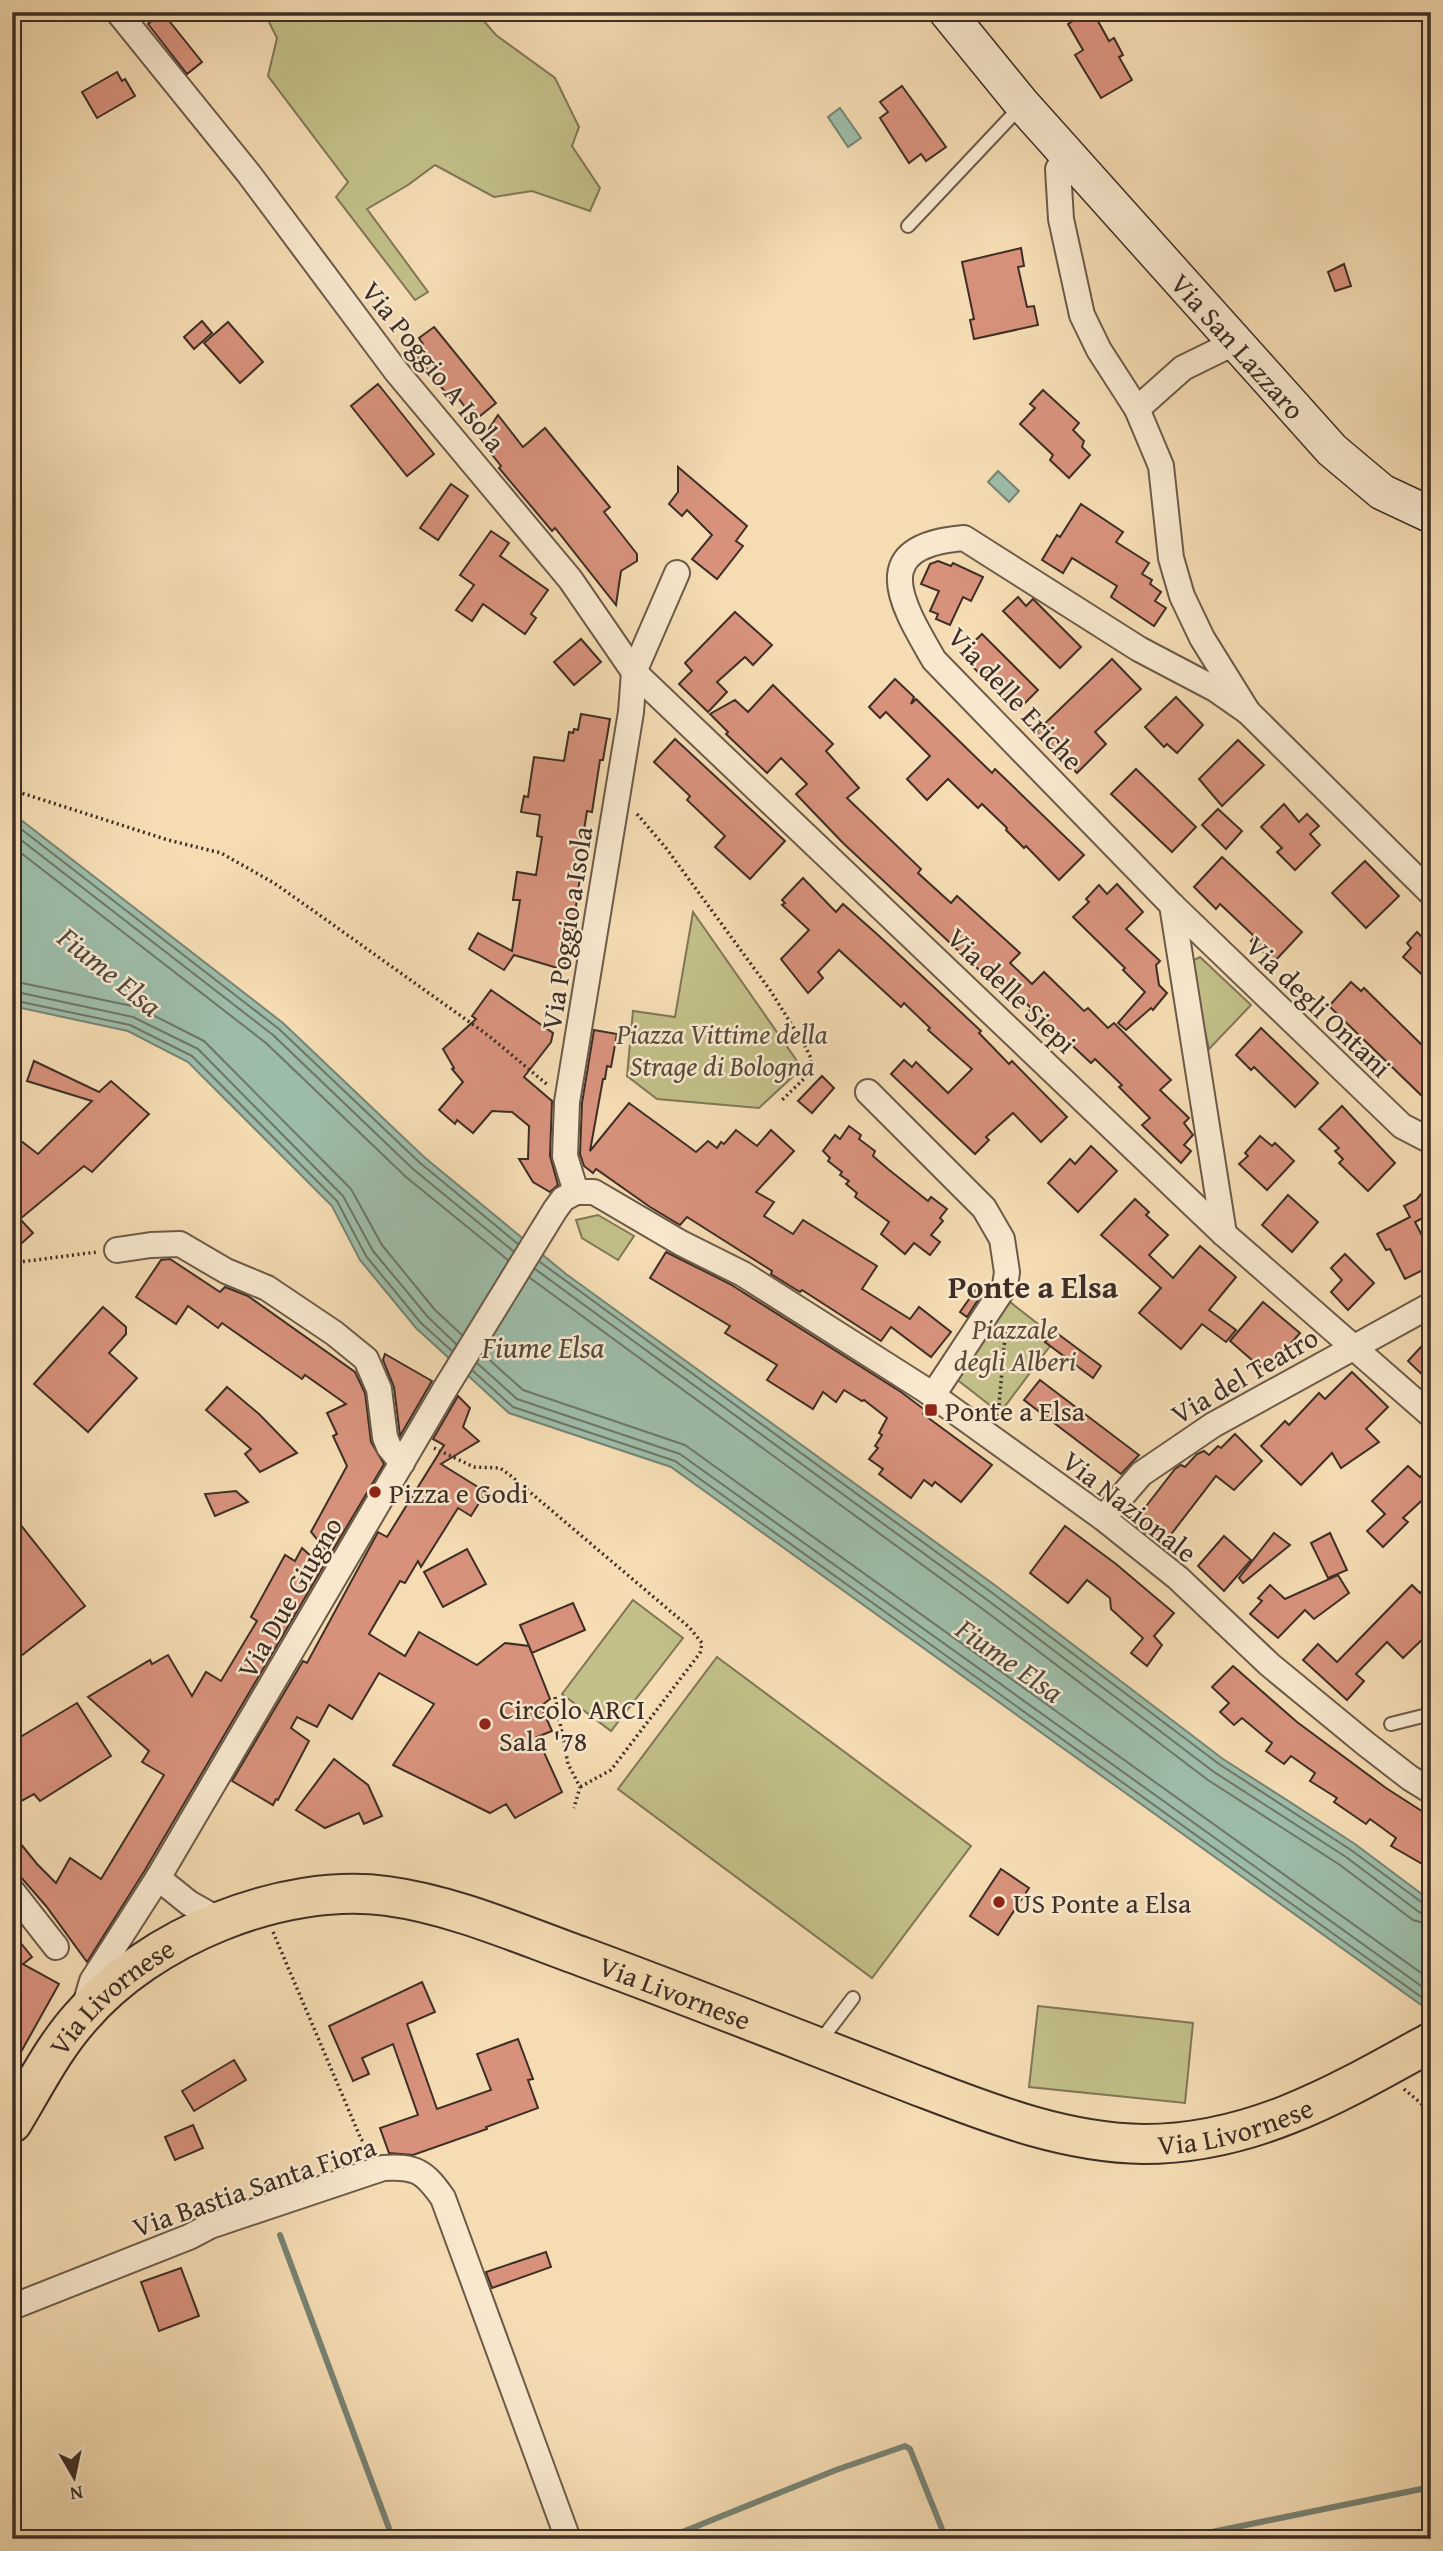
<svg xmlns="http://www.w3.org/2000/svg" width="1443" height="2551" font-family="'Gentium Book Plus',serif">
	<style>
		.green { fill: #c2bf88; stroke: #807657; stroke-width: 2 }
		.water { fill: #9dbca8; stroke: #778374; stroke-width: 2 }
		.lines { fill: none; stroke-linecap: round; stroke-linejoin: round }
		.shore { stroke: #6e7567; stroke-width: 2 }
		.stream { stroke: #778374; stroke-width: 6 }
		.building { fill: #d8927c; stroke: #3e2e26; stroke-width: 2 }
		.lane-casing { stroke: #6c5a49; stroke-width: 16 }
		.street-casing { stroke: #6c5a49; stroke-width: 28 }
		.secondary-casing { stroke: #3e2e26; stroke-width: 38 }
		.primary-casing { stroke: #3e2e26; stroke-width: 42 }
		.path { stroke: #3e2e26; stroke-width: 3.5; stroke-dasharray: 2 3.5; stroke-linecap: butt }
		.lane { stroke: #f8e8ce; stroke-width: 12 }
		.street { stroke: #f8e8ce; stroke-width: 24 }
		.secondary { stroke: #f8e8ce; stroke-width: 35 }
		.primary { stroke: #f5dcb3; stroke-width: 38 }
		.poi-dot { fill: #8f2418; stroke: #f8e8ce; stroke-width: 2.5 }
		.labels { text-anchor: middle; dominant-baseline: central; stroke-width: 5; stroke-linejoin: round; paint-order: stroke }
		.street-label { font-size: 28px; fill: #3e2e26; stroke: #f8e8ce }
		.park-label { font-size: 28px; font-style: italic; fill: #584b3a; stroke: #f8e8ce }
		.poi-label { font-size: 28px; fill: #3e2e26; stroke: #f8e8ce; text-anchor: start }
		.water-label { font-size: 30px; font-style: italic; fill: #514a40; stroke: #f8e8ce }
		.quarter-label { font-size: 32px; font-weight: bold; fill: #3e2e26; stroke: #f8e8ce }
	</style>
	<rect width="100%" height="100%" fill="#f5dcb3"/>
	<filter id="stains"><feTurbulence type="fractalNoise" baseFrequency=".00286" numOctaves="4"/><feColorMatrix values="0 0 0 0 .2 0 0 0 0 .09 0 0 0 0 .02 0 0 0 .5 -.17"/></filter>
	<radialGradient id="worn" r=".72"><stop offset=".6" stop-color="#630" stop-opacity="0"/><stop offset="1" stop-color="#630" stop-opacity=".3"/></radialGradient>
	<g class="green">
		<path d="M264,12h212l20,23 59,43 24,49 -7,19 28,42 -10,23 -58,-20 -38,6 -59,-32 -27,20 -41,24 61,83 -13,8 -79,-103 12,-15 -80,-106 9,-38z"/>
		<path d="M693,912l109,156 -43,40 -102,-9 -30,-23 6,-65 42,6z"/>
		<path d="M1200,957l51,48 -42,44 -19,-82 4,-7z"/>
		<path d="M598,1215l36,21 -16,24 -36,-22 -6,-18z"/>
		<path d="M1010,1302l46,36 -56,75 -45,-35z"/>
		<path d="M633,1600l50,38 -72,93 -49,-37z"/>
		<path d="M717,1657l254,189 -99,132 -254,-189z"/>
		<path d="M1038,2006l155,17 -8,80 -156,-16z"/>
	</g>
	<g class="water">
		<path d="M840,108l21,30 -13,9 -20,-30z"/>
		<path d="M998,471l21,20 -10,11 -21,-20z"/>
		<path d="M12,813l271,210 141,134 142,117 430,312 227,173 132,85 76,57v111l-760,-545 -162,-54 -93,-85 -56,-68 -28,-54 -144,-144 -60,-31 -116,-25z"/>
	</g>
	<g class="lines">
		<g class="shore">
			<path d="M12,822l267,207 140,133 99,82"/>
			<path d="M12,833l261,202 140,134 100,82"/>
			<path d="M12,846l254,197 140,134 102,83"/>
			<path d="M12,981l125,26 67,34 147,148 31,56 53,65 27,25"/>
			<path d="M12,991l121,26 65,32 145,147 30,55 55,66 28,27"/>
			<path d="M12,1000l118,25 62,31 145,145 29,55 55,67 31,28"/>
			<path d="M540,1262l451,330 228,172 132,86 73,54 7,2"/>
			<path d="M535,1269l451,330 228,173 132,85 73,55 12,3"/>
			<path d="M530,1278l450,329 228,173 132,85 73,55 18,5"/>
			<path d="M483,1354l40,36 162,55 746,535"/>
			<path d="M477,1363l40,36 163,55 751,539"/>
			<path d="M473,1371l40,36 162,54 756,543"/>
		</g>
		<g class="stream">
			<path d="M280,2235l113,304"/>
			<path d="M665,2539l171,-69 69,-24 5,3 36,90"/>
			<path d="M1178,2539l253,-52"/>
		</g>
	</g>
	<g class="building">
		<path d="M162,12l40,50 -15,12 -39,-50z"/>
		<path d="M1088,12h5l16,29 5,-3 9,17 -4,2 13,23 -31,18 -26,-43 8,-5 -15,-26z"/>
		<path d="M117,72l5,9 3,-2 10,17 -38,22 -15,-26z"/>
		<path d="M902,86l44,61 -20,14 -5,-7 -12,9 -29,-45 8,-6 -8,-10z"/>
		<path d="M1021,248l3,18 -6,1 9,40 7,-1 4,19 -64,14 -4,-19 4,-1 -12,-57z"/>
		<path d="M1344,264l7,22 -16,5 -7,-19z"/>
		<path d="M202,321l10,12 -18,16 -10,-12z"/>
		<path d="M228,322l35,40 -23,21 -36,-40z"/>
		<path d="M434,327l62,76 -21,17 -20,-26 -5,4 -37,-46 10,-8 -4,-6z"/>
		<path d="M378,384l56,70 -27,22 -56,-70z"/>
		<path d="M1043,390l36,33 -6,7 11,11 -2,6 8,8 -21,23 -19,-18 3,-5 -33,-31 15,-16 -5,-4z"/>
		<path d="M498,415l25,32 22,-19 65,79 -6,5 33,42v7l-16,10 -5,34 -61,-77 -3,3 -53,-63 2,-2 -20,-25z"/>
		<path d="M678,467l69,59 -11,15 7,5 -26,33 -25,-20 20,-24 -25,-25 -5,6 -13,-12 9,-12z"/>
		<path d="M451,484l17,12 -30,44 -18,-12z"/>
		<path d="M1081,504l42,28 -7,10 33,21 -7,11 10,6 -2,4 11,8 -6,9 11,7 -12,18 -43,-29 6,-11 -45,-28 -9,15 -21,-13 15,-25 3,2z"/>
		<path d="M491,531l18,12 -9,13 48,34 -17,24 5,4 -11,16 -42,-30 -11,17 -16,-11 18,-25 -14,-10z"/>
		<path d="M938,561l13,5 2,-3 30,14 -12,24 -8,-4 -13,28 -14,-6 2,-5 -8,-3 9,-20 -18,-7 9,-20z"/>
		<path d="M1018,597l8,9 7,-7 48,48 -21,21 -57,-57z"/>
		<path d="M735,612l37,33 -19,20 -8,-8 -28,25 10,10 -19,20 -29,-28 13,-13 -7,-8z"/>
		<path d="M982,634l56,56 -21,21 -53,-53v-7z"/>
		<path d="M581,639l20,23 -27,23 -20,-23z"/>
		<path d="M1112,659l29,30 -46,43 11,12 -29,29 -41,-41z"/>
		<path d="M895,679l19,18 -3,7 5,-5 76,74 3,-4 89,86 -25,25 -33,-34 -2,2 -18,-18 1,-2 -25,-24 -4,4 -30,-29 -21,21 -20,-21 23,-23 -44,-44 -6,6 -11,-11z"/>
		<path d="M773,685l60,59 -7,7 33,37 -12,10 74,71 -3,4 33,30 6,-7 63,57 -10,10 22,21 12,-12 40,39 4,-3 20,20 6,-5 57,57 -11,10 29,28 -5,5 9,12 -9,10 7,6 -10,12 -39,-38 8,-7 -31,-31 3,-2 -27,-26 -4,4 -43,-40 -3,4 -16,-16 3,-2 -34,-34 -6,7 -149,-139 -47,-49 11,-10 -26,-26 -14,15 -41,-39 2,-2 -18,-18 25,-14 13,12z"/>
		<path d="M1176,697l27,28 -26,28 -10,-9 -3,3 -19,-20z"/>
		<path d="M581,714l29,5 -7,41h-3l-8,52 -5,-1 -4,26 -4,-1 -5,33 7,1 -11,80 -3,-1 -3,21 -50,-15 -10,15 -35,-21 9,-16 34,18 8,-51h-7l4,-28 19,3 6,-38 -5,-1 3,-21 -19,-3 3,-16 4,1 6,-40 30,4 5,-29 4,1 1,-4 4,1z"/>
		<path d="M675,739l110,102 -35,38 -35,-32 10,-11 -38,-36 3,-4 -36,-34z"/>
		<path d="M1238,740l26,25 -42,41 -23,-27z"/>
		<path d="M1136,769l60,58 -24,25 -61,-58z"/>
		<path d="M1284,804l15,18 8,-8 12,12 -9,8 10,11 -25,25 -18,-18 5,-4 -21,-21z"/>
		<path d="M1218,809l24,22 -16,18 -24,-24z"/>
		<path d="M1222,857l80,75 -28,30 -23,-21 4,-4 -35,-33 -4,5 -22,-22z"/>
		<path d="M1365,861l34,35 -33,32 -34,-35z"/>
		<path d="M803,878l33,34 7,-8 35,31 103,96 -2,2 30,31 3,-3 55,56 -26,25 -28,-29 -27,24 3,3 -14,14 -84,-80 13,-14 8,7 4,-5 32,31 24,-24 -44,-39 2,-2 -26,-25 -3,4 -62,-57 -21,22 5,6 -15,15 -27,-34 28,-29 -27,-25 3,-2 -3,-3z"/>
		<path d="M1117,884l26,28 -17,17 34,32 -4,4 3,20 8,8 -14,17 -2,-2 -25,22 -8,-7 27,-31 -22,-22 2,-2 -52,-51 16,-15 -3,-3 13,-14 8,9z"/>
		<path d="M1431,928v55l-28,-26 8,-9 -4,-5 10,-11 5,5z"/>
		<path d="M1351,982l10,9 3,-3 67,66v35l-8,8 -94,-91z"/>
		<path d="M491,990l62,43 -2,9 -27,35 28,24 -2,55 8,29 -8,7 -17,-10 -14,-23h9l1,-33 -17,-14 -20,-1 -19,22 -16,-13 -2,4 -16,-14 24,-28 -11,-13 2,-1 -11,-19 33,-30 -4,-3z"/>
		<path d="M1261,1028l57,55 -23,24 -41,-40 -3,3 -15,-15z"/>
		<path d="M594,1030l23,4 -6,33 -4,-1 -2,13h-2l-13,72 39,-48 67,49 12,-11 9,7 4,-6 3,2 12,-14 21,16 14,-16 23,21 -38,41 18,10 -10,14 29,18 10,-14 74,46 -15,23 48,30 9,-12 32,25 -20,25 -40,-30 -10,14 -79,-51 -2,2 -29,-18 1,-3 -85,-54 -7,8 -30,-18 -54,-38 -3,4 -9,-7 -4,-12 2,-51z"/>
		<path d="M34,1061l65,31 12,-11 38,33 -57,58 -8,-6 -64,53 13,14 -21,19v-118l26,20 54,-53 -65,-20z"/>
		<path d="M822,1076l12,12 -22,25 -14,-12z"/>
		<path d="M1342,1106l53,57 -27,28 -29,-28 4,-4 -8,-8 4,-3 -20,-19z"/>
		<path d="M849,1126l12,9 -2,4 16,12 -2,5 15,13 40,32 3,-4 16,12 -7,9 3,3 -12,14 9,7 -10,13 -16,-12 -9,11 -24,-20 8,-12 -34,-25 2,-4 -11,-9 3,-3 -9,-6 2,-3 -14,-11 2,-3 -7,-7 12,-16 5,4z"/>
		<path d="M1260,1136l12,10 3,-3 19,18 -27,29 -28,-26 9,-8 -3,-3z"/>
		<path d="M1091,1146l26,25 -39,41 -30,-29 22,-24 5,5z"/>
		<path d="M1431,1183v31l-16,8 16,31v13l-26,13 -15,-30 -4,1 -9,-16 33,-17 -6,-11 12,-6z"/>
		<path d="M1288,1195l30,27 -26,30 -30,-27z"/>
		<path d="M1135,1199l14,13 -3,3 22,20 -19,20 24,23 27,-32 36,31 -27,33 27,20 -10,12 -24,-18 -21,25 -42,-36 22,-25 -60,-53z"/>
		<path d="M666,1252l64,32 171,108 24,18 -2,4 69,51 -31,37 -26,-20 -3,4 -8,-6 -13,18 -32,-24 4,-5 -14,-10 9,-11 -3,-2 7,-11 -3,-2 8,-15 -23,-18 -2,1 -18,-11 -8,12 -13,-10 -10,17 -46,-29 10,-15 -52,-32 5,-7 -80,-48z"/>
		<path d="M1345,1254l29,29 -26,27 -17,-18 11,-12 -11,-12z"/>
		<path d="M170,1259l50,33 5,-5 23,9 107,76 10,21 6,49 13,22 -54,91 -19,-23 36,-66 -14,-30 4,-2 -10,-21 19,-9 -41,-29 -3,4 -80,-56 -4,5 -30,-22 -12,18 -40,-27 25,-37z"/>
		<path d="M979,1285l6,4 -18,28 -7,-5z"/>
		<path d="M1263,1302l37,31 -19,22 -3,-3 -8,9 -3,-2 -7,8 -30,-26z"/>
		<path d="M103,1307l23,20v7l-17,19 28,25 -49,54 -54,-48z"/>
		<path d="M1054,1331l47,35 -8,12 -48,-36z"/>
		<path d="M1431,1336v47l-23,-22z"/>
		<path d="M385,1354l47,27 -32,55 -6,-49 -11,-27z"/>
		<path d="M1352,1372l36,35 -22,22 13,13 -38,26 -9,-15 -31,32 -40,-39 24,-25 4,4 30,-32 6,6z"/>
		<path d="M1040,1380l99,75 -18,19 -97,-74z"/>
		<path d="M227,1387l32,27 38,39 -37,19 -15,-18 6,-5 -45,-39z"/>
		<path d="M458,1396l12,12 -7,19 16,14 -38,23 45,28 -15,24 -13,-8 -37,59 -3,-6 -13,22 -5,-2 -31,53 36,22 14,-24 58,33 28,-22 24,3 21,53 -9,7 11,25 -15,6 25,55 -47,26 -9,-14 -16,9 -97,-48 41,-61 -55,-31 -27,46 -23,-14 -12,22 -20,-10 -6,11 18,13 -31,59 -2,-1 -3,6 -41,-24 71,-120 4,2 71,-131 9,5 57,-92 -11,-6z"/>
		<path d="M1235,1434l27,27 -28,29 -18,-14 -54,70 -29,-23 42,-54 6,-4 4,2 12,-13 7,-3 5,4 9,-9 3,2z"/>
		<path d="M1408,1466l12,11 11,-11v26l-28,26 5,4 -25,25 -16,-16 18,-17 -13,-13z"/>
		<path d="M236,1491l12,11 -33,14 -10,-22z"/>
		<path d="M12,1514l73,92 -73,57z"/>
		<path d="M1065,1526l51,38 58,49 -20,23 8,9 -15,21 -16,-13 12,-15 -32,-29 -1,-11 -23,-18 -19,23 -38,-30z"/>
		<path d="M1274,1533l16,12 -47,38 -4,-5z"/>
		<path d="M1330,1533l17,37 -19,8 -17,-35z"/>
		<path d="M1224,1536l27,24 -27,31 -26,-25z"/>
		<path d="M302,1548l21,19 -178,303 -58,92 -41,-56 -34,-39v-34l25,31 19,19 14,-25 31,21 63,-104 -22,-13 7,-11 -61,-54 62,-37 2,4 16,-9 24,41 14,-24 15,9 36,-60 -6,-4 34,-62 10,6z"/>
		<path d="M467,1549l19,35 -43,23 -19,-35z"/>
		<path d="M1338,1575l11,18 -35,26 -9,-9 -27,28 -28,-24 12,-13 -4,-3 12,-13 15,14z"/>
		<path d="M1431,1582v49l-28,27 -16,-16 -31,32 8,7 -17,19 -44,-40 15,-16 19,18 75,-77 8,8z"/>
		<path d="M573,1603l12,27 -53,23 -12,-28z"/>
		<path d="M1233,1666l64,56 89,66 45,29v52l-40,-23 5,-8 -26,-19 -4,5 -32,-22 3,-4 -27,-17 5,-8 -24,-17 -7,8 -18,-13 6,-8 -30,-25 -8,7 -14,-13 9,-9 -17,-16z"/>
		<path d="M77,1703l34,53 -71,45 -6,-7 -22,12v-64z"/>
		<path d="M334,1759l34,26 14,31 -18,8 -5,-11 -34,15 -29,-18z"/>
		<path d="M1001,1869l28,19 -31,47 -28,-19z"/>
		<path d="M12,1932l20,25 -9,7 36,20 -47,84z"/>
		<path d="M422,1982l13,30 -28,12 30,85 54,-19 -14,-36 41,-15 15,40 -5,1 10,28 -52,19 1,2 -74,26 -24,-2 -9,-25 38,-13 -25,-71 -31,14 7,16 -16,7 -24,-55z"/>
		<path d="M234,2060l12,20 -52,31 -12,-20z"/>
		<path d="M193,2125l10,23 -28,12 -10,-23z"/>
		<path d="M546,2252l5,15 -59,21 -6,-16z"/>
		<path d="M181,2268l18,48 -40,15 -18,-49z"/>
	</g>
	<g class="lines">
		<defs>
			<g id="lane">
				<path d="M908,226l114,-121"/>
				<path d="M1391,1724l40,-10"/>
				<path d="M818,2044l35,-46"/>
			</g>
			<g id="street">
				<path d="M118,12l131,162 147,197 174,208 64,93 590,562 207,181"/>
				<path d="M1066,153l-8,16 3,50 21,96 17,35 38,59 24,57 10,92 11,38 20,42 46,74 183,181"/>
				<path d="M1137,409l46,-41 53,-26"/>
				<path d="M1248,712l-33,-23 -76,-40 -175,-111c-98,8 -63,65 -30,122l238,245 230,221 29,15"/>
				<path d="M1172,905l52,329"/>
				<path d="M868,1092l116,116 18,31 5,33 -2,14 -72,109"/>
				<path d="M576,1192l-11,-36 2,-54 64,-390 3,-40 43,-99"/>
				<path d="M117,1250l34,-5 29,-1 46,27 41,17 67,45 32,26 13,30 6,48 4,10 13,16"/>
				<path d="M1103,1518l38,-44 72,-49 218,-120"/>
				<path d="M158,1878l31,25 30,17"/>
				<path d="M12,1891l44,56"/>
				<path d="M85,2005l7,-24 66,-103 287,-489 110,-179 8,-11 13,-7h18l87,51 62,31 181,115 179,129 75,60 92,87 96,79 44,34 21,13"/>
				<path d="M12,2307l177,-70 21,-11 173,-58c33,-2 41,3 60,30l125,341"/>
			</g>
			<g id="secondary">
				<path id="s1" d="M947,12l75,92 310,346 50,42 49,23"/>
			</g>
			<g id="primary">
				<path id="s2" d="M12,2123c22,-36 41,-75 69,-106 68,-80 201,-135 306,-121 67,9 132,38 196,61 109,40 216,83 325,125 76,29 153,61 236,62 109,0 195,-51 287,-102"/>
			</g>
		</defs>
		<use href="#lane" class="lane-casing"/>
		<use href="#street" class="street-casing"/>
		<use href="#secondary" class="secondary-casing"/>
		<use href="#primary" class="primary-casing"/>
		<g class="path">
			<path d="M12,790l156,50 53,13 53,30 44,31 171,122 60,50"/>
			<path d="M637,814l29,34 104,142 35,56 6,12v14l-29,28"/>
			<path d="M12,1263l85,-11"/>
			<path d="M998,1416l8,-90"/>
			<path d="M434,1448l40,19 26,1 11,8 178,151 13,16 -2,10 -89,117 -31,17"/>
			<path d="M555,1697l13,67 12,23 -6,21"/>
			<path d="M273,1932l88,207 8,10"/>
			<path d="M1404,2089l27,23"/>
		</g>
		<use href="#lane" class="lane"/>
		<use href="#street" class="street"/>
		<use href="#secondary" class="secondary"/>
		<use href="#primary" class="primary"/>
	</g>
	<g class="poi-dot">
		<rect x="924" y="1403" width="14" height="14" rx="3.5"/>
		<circle cx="375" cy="1492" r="7"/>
		<circle cx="485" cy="1724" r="7"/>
		<circle cx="999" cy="1902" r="7"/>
	</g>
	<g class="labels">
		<g class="street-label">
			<text stroke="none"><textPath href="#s1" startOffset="443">Via San Lazzaro</textPath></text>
			<text transform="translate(434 366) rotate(51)">Via Poggio A Isola</text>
			<text transform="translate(1016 698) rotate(47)">Via delle Eriche</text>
			<text transform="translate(566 928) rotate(-81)">Via Poggio a Isola</text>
			<text transform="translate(1012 990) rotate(44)">Via delle Siepi</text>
			<text transform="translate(1319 1006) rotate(44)">Via degli Ontani</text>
			<text transform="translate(1244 1375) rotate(-30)">Via del Teatro</text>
			<text transform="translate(1130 1506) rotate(38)">Via Nazionale</text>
			<text transform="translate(289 1597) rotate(-60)">Via Due Giugno</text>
			<text stroke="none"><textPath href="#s2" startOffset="772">Via Livornese</textPath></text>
			<text stroke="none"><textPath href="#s2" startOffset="163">Via Livornese</textPath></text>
			<text stroke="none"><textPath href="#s2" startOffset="1360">Via Livornese</textPath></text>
			<text transform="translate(254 2186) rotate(-19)">Via Bastia Santa Fiora</text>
		</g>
		<g class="park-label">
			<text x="722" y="1033">Piazza Vittime della<tspan x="722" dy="32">Strage di Bologna</tspan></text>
			<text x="1015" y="1328">Piazzale<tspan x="1015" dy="32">degli Alberi</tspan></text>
		</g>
		<g class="poi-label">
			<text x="945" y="1410">Ponte a Elsa</text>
			<text x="389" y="1492">Pizza e Godi</text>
			<text x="499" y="1708">Circolo ARCI<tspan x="499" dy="32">Sala '78</tspan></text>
			<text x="1013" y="1902">US Ponte a Elsa</text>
		</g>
		<g class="water-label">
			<text transform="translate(110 971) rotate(39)">Fiume Elsa</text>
			<text x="543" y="1347">Fiume Elsa</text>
			<text transform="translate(1010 1660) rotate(35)">Fiume Elsa</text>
		</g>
		<g class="quarter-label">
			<text x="1033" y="1286">Ponte a Elsa</text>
		</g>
	</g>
	<rect width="1443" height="2551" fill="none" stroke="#f5dcb3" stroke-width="42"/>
	<rect x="14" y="14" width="1415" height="2523" fill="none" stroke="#3e2e26" stroke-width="3.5"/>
	<rect x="21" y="21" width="1401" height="2509" fill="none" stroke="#3e2e26" stroke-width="2"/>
	<g transform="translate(74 2477) rotate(171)" stroke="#f8e8ce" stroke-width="5" paint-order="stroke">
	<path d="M0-5L12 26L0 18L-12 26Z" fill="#3e2e26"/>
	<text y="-10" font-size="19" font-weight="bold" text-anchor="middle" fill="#3e2e26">N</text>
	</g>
	<rect width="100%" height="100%" filter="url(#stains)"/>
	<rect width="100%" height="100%" fill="url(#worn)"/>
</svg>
